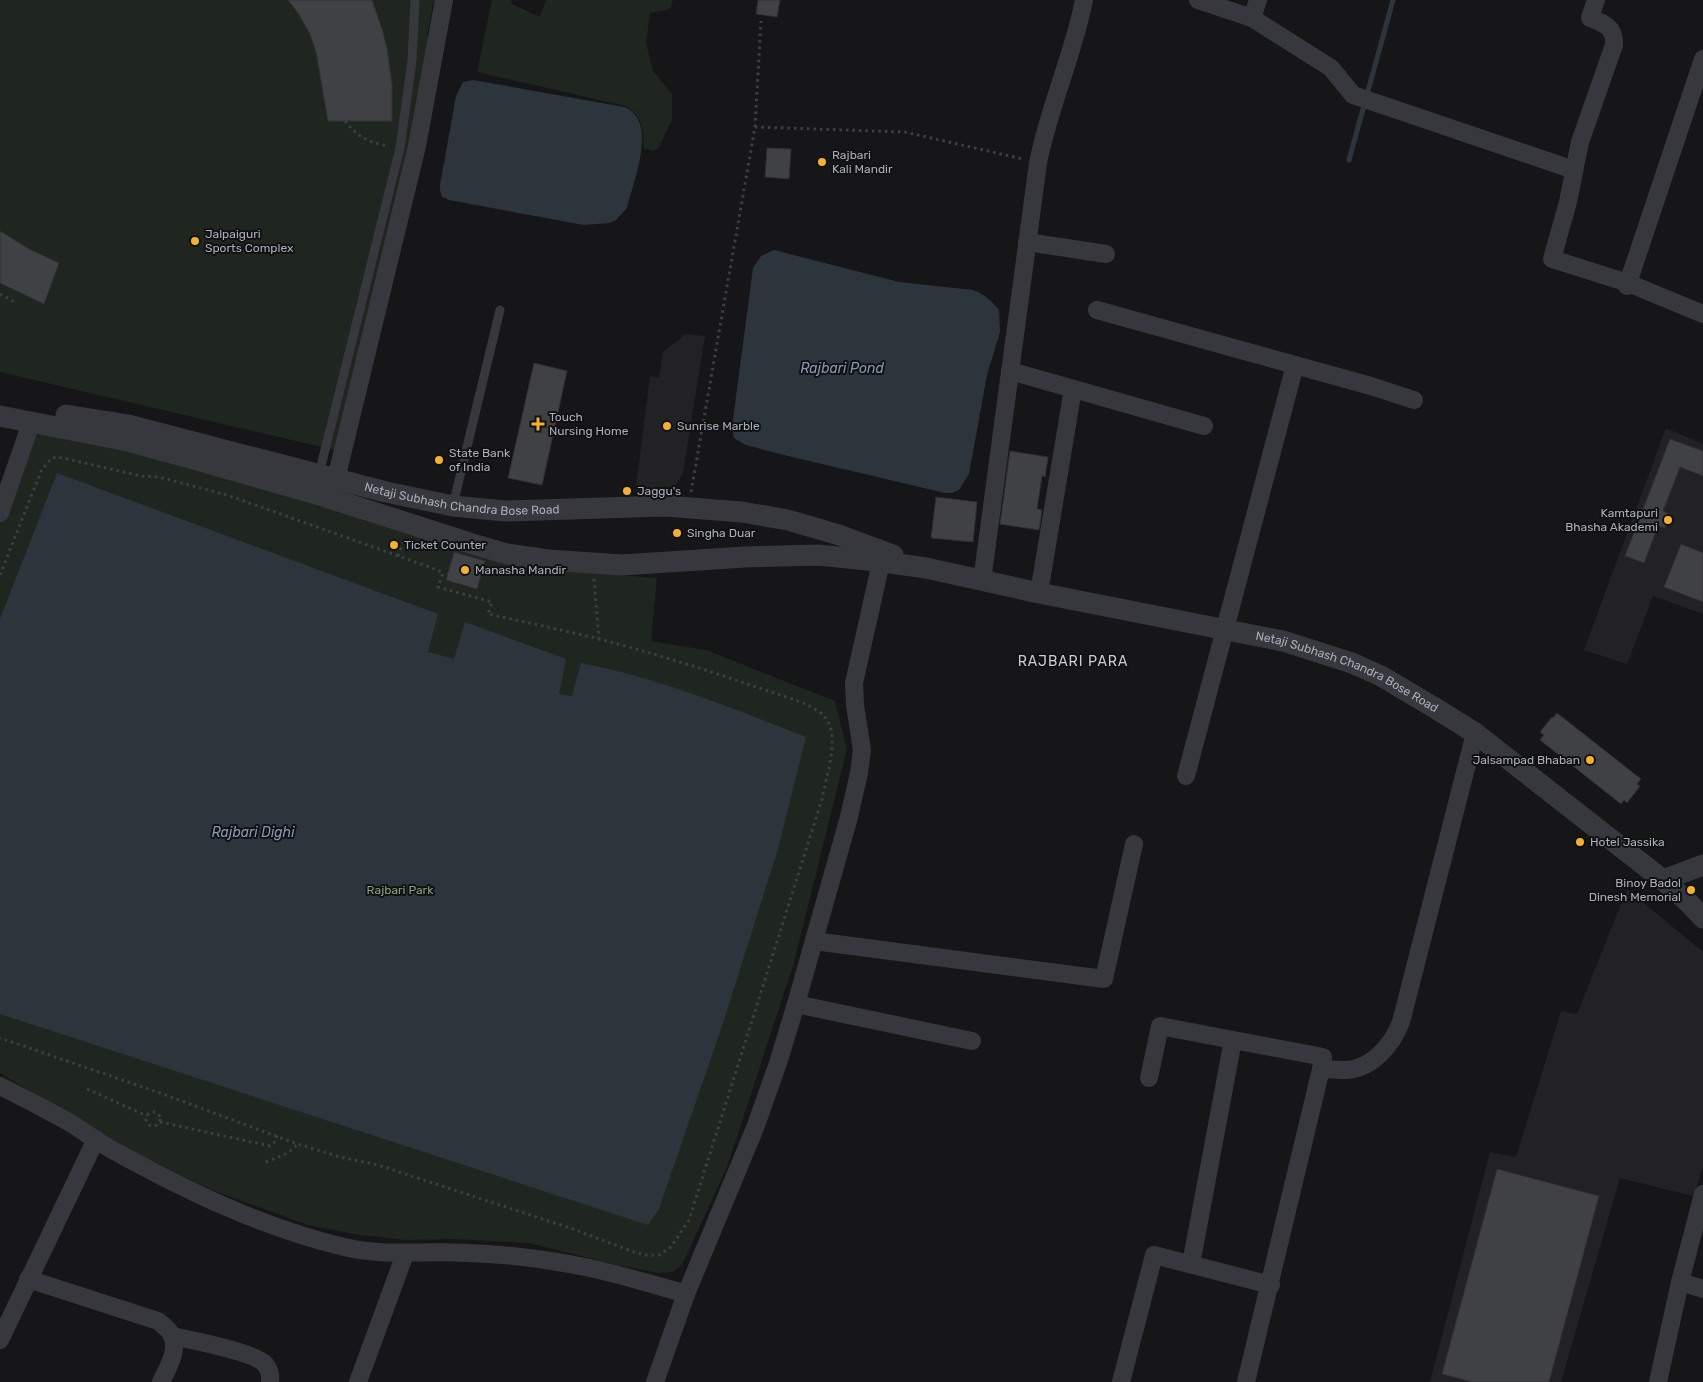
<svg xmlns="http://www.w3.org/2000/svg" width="1703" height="1382" font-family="Rubik,sans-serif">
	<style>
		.built { fill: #222225 }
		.green { fill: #1e261f }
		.water { fill: #2c353c }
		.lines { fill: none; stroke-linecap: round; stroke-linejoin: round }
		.stream { stroke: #2c353c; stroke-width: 5 }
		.building { fill: #404145; stroke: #303034 }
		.path { stroke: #3d3f44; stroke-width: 3; stroke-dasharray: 2.5 4; stroke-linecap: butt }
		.service { stroke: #37383d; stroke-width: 9 }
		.minor { stroke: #37383d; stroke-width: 18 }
		.tertiary { stroke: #37383d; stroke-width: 21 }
		.poi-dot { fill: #f2b134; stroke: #111113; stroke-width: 2 }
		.labels { text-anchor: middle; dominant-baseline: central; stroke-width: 4; stroke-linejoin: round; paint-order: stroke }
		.poi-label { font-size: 12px; fill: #a8adb8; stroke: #111113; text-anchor: start }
		.street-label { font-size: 12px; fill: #a8adb8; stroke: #111113 }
		.park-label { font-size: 12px; fill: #7fa381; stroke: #111113 }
		.water-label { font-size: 14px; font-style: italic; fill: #7f9bb3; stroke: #111113 }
		.neighbourhood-label { font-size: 14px; letter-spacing: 1px; fill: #c9ccd4; stroke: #111113 }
	</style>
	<rect width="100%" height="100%" fill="#161618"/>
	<g class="built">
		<path d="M686,334l19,2 -22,137 -9,15 -13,8 -26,-2 15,-118 9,2 4,-26z"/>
		<path d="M1666,428l37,16v170l-50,-18 -26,68 -43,-14z"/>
		<path d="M1627,889l76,63v214l-8,26 -2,4 -73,-18 -59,204h-131l60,-230 26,5 45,-146 16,3z"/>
	</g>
	<g class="green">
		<path d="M0,0h439l-6,3 -6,34 6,3 -94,411 -339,-79z"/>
		<path d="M492,0h19l1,4 28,13 6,-17h127l-3,9 -20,4 -4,30 7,28 19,23v26l-14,29 -5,2 -9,-3c-1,-18 -1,-32 -18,-42l-149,-34z"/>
		<path d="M40,433l81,16 473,124 63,5 -6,63 55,9 129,51 12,48 -54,217 -66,201 -45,98 -9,7 -14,1 -42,-8 -88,-22 -75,-4 -49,1 -51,-6 -46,-9 -93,-34 -79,-35 -136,-83v-559l32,-76z"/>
	</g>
	<g class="water">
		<path d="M473,80l151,27c35,13 9,75 3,101l-11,12 -7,3 -25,2 -135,-25 -7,-3 -2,-7v-5l16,-89 7,-14z"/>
		<path d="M774,250l125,32 74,8c11,4 19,11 26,20l1,22 -13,43 -18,99 -10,16 -7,3h-7l-161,-38 -38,-10 -12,-7 -2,-11 21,-159 8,-12z"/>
		<path d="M57,473l381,141 -10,38 26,7 11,-37 101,37 -7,35 13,2 9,-33c78,15 151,45 225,74l-28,112 -56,177 -63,183 -11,16 -648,-211v-395z"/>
	</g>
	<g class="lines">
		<path class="stream" d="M1349,160l44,-160"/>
	</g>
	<g class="building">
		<path d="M288,0h84l10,29 5,19 5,37v36h-64l-12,-69 -6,-18 -12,-21z"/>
		<path d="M758,0h22l-3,17 -21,-3z"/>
		<path d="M767,148l24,1 -2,30 -24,-2z"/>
		<path d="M0,231l29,18 30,14 -15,41 -44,-21z"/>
		<path d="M534,363l33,8 -25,114 -34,-7z"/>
		<path d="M1670,439l33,12v25l-23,-9 -17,44 7,3 -5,14 -7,-2 -14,37 -19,-7z"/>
		<path d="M1010,451l38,6 -3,20 -3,-1 -5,33 5,1 -3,20 -39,-6z"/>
		<path d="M936,497l41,5 -4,40 -42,-4z"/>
		<path d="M1681,544l22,9v49l-39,-15z"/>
		<path d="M454,552l31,9 -8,28 -31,-9z"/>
		<path d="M1557,713l84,66 -4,5 3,2 -13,17 -3,-3 -3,4 -81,-64 4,-5 -4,-3 12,-15 1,1z"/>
		<path d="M1497,1169l102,27 -50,186h-77l-30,-8z"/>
	</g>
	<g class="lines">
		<g class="path">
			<path d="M345,121c14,17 23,21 44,25"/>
			<path d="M755,127l6,-106"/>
			<path d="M0,294l17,9"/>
			<path d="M691,492l64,-365 150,5 118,27"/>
			<path d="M398,556l6,-16"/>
			<path d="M0,575l42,-106 10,-11 6,-1 83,19 18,1 68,18 208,74 8,4 -5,14 54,15 -4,12c37,8 74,16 111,25 54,14 108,31 160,49 17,6 56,16 66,29 16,19 1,60 -3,82l-133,421 -18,27 -12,8h-13l-12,-3 -61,-23 -195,-64 -38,-8 -48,-15 -132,-49 -160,-55"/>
			<path d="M594,579l5,60"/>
			<path d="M87,1089l60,27"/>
			<circle cx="153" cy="1119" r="7"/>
			<path d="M160,1122l110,24 4,-3 3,-7"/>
			<path d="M266,1162l22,-9 10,-9"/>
		</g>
		<g class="service">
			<path d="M319,474l81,-326 12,-87 3,-61"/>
			<path d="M453,505l47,-195"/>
		</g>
		<g class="minor">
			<path d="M1198,0l54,18 79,50 22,27 221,75"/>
			<path d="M1596,0l-6,18c14,5 25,9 24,27l-34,97 -12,60 -16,57 76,24 75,31"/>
			<path d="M1252,18l6,-18"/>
			<path d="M1027,242l79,12"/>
			<path d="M1627,286l76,-227"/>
			<path d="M1097,310l198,55 -109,411"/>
			<path d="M1295,365l76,21 43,14"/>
			<path d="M1010,371l194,55"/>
			<path d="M336,479l81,-333 27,-146"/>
			<path d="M0,513l31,-90"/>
			<path d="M982,581l56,-418c11,-56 35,-107 46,-163"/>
			<path d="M1039,593l34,-204"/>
			<path d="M814,941l290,38 30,-135"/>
			<path d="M796,1004l176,37"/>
			<path d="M1149,1078l11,-52 163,31 -2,12"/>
			<path d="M0,1086c22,11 45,23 67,35 17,10 33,23 51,32 71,39 146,75 226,94 41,10 82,3 124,6 37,1 75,6 112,13 36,7 71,18 106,28"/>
			<path d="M1191,1264l42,-224"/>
			<path d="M28,1279l130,42c5,4 12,9 14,15 7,15 -5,33 -11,46"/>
			<path d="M1680,1282l23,7"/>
			<path d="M172,1336c19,4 82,16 93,28 5,6 6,11 5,18"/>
			<path d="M0,1340l96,-201"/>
			<path d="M358,1382l47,-128"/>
			<path d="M655,1382l31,-88 69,-166 23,-65 18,-59 53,-187 10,-44 3,-23 -7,-45 -1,-22 27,-121"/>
			<path d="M1121,1382l33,-127 117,30"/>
			<path d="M1246,1382l75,-313c8,0 17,1 25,1 26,-1 46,-25 55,-48l74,-289"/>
			<path d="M1658,1382l22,-100 23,-88"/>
		</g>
		<g class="tertiary">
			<path id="s1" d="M66,415l62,10 258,67 67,14 52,5 160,-5 77,6 46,8 51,15 54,20"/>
			<path id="s2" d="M0,416l128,25 66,18 129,37 153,49 31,9 41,6 74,5 123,-8 73,-2 59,6 49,7 113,25 244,48 69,22 29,13 54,32 40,25 188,147 24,21 16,17"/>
			<path d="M1663,880l40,-15"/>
		</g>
	</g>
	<g class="poi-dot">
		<circle cx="822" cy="162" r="5"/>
		<circle cx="195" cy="241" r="5"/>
		<path d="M535.5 416.5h5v5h5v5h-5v5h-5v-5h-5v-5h5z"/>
		<circle cx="667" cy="426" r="5"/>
		<circle cx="439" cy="460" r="5"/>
		<circle cx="627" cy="491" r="5"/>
		<circle cx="1668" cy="520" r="5"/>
		<circle cx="677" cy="533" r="5"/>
		<circle cx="394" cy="545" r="5"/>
		<circle cx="465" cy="570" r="5"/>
		<circle cx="1590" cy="760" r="5"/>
		<circle cx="1580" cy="842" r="5"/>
		<circle cx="1691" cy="890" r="5"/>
	</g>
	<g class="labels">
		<g class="poi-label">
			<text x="832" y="155">Rajbari<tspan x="832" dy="14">Kali Mandir</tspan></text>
			<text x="205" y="234">Jalpaiguri<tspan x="205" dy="14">Sports Complex</tspan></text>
			<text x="549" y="417">Touch<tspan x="549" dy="14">Nursing Home</tspan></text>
			<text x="677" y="426">Sunrise Marble</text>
			<text x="449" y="453">State Bank<tspan x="449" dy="14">of India</tspan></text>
			<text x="637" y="491">Jaggu's</text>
			<text x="1658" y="513" text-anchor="end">Kamtapuri<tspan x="1658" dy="14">Bhasha Akademi</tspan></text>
			<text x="687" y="533">Singha Duar</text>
			<text x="404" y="545">Ticket Counter</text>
			<text x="475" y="570">Manasha Mandir</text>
			<text x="1580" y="760" text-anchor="end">Jalsampad Bhaban</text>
			<text x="1590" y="842">Hotel Jassika</text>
			<text x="1681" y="883" text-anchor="end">Binoy Badol<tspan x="1681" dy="14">Dinesh Memorial</tspan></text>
		</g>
		<g class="street-label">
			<text stroke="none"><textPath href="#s1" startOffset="406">Netaji Subhash Chandra Bose Road</textPath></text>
			<text stroke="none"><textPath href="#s2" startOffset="1382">Netaji Subhash Chandra Bose Road</textPath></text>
		</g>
		<g class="park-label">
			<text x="400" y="890">Rajbari Park</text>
		</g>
		<g class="water-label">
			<text x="842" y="368">Rajbari Pond</text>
			<text x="253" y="832">Rajbari Dighi</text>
		</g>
		<g class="neighbourhood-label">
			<text x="1073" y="661">RAJBARI PARA</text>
		</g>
	</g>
</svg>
